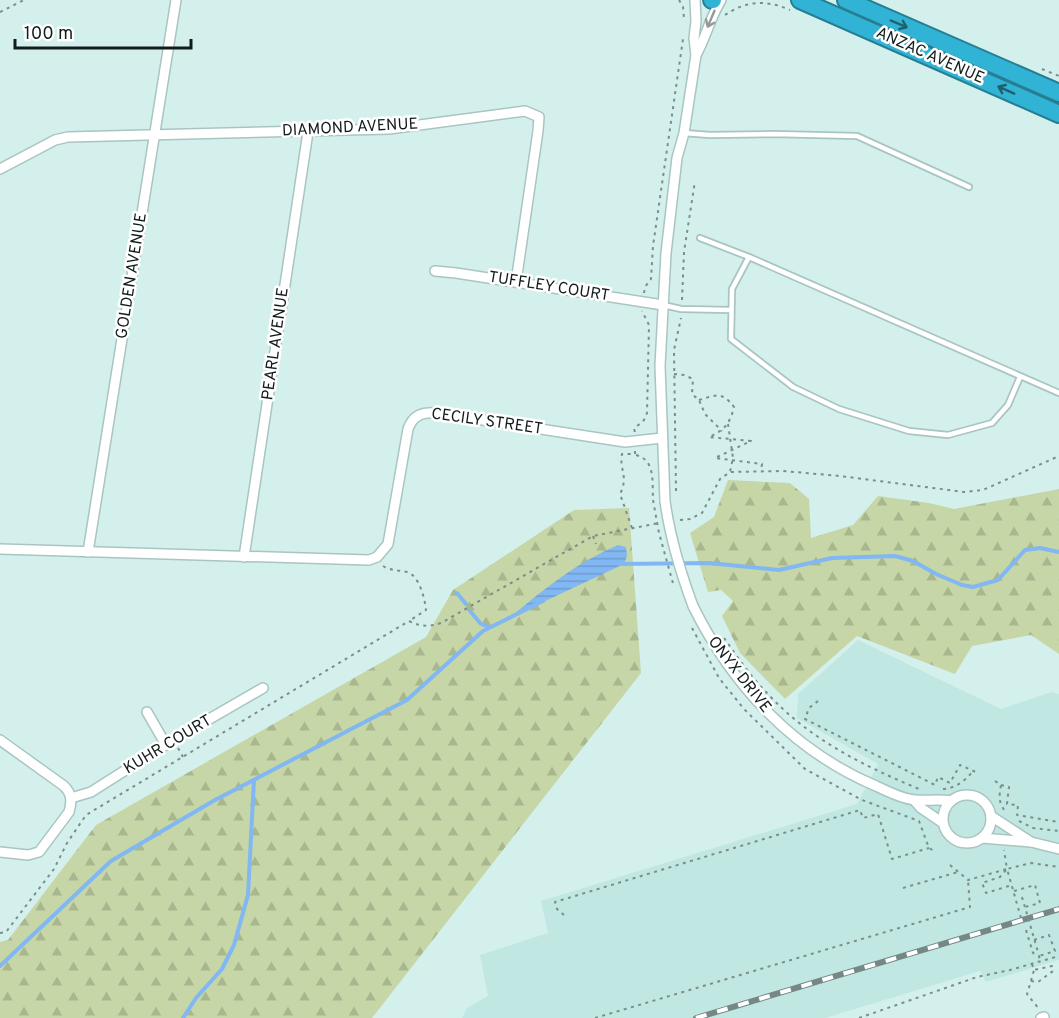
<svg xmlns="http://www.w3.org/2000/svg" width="1059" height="1018" font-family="Overpass,sans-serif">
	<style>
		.built { fill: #c1e7e2 }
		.forest { fill: url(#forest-firs) }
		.water { fill: url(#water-rules) }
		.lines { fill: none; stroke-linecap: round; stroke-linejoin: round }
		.stream { stroke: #81b7f2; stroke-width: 4 }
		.lane-casing { stroke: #aac5c1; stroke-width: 8 }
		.street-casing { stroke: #aac5c1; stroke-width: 12 }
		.highway-casing { stroke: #267e93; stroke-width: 20 }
		.path { stroke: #7a8e8c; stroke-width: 2; stroke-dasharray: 3 4.5; stroke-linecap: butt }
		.lane { stroke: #fff; stroke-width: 4.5 }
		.street { stroke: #fff; stroke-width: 9 }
		.highway { stroke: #30b3d4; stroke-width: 16 }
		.rail-casing { stroke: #758886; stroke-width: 6 }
		.rail { stroke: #fff; stroke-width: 4; stroke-dasharray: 11; stroke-linecap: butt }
		.street-bridge-casing { stroke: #aac5c1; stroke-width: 12; stroke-linecap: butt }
		.path-bridge { stroke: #7a8e8c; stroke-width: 2; stroke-dasharray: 3 4.5; stroke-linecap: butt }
		.street-bridge { stroke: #fff; stroke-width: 9 }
		.oneway { stroke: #949998 }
		.oneway2 { stroke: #20606e }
		.labels { text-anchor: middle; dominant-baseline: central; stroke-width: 5; stroke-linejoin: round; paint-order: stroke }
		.street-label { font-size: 16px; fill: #121c1b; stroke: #fff }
	</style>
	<defs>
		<pattern id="forest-firs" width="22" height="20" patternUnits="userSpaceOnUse" patternTransform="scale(1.5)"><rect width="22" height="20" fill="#c6d6a7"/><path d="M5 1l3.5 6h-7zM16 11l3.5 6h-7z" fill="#a9b78f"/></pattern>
		<pattern id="water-rules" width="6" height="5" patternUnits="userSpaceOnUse" patternTransform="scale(1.5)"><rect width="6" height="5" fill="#81b7f2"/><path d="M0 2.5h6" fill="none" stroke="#6e9dcf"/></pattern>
	</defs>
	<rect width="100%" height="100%" fill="#d4f0ed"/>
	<path class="built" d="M858,640l143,69 50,-17 8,2v266l-73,22 -6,-11 -155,47h-363l5,-10 21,-12 -8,-41 68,-22 -7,-32 316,-97 21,-40 -81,-46 1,-24z"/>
	<g class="forest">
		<path d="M728,480l62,3 19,16 2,39 42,-13 25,-29 51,7 25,6 105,-20v165l-28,-19 -59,11 -17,28 -98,-38 -72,63 -45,-46 -18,-37 11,-15 -12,-11 -13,2 -18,-59 24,-16z"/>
		<path d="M629,508l12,165 -269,345h-372v-76l8,-2 88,-115 330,-188 27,-47 121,-80z"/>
	</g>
	<path class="water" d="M618,545l8,2 1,9 -3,8 -113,53c32,-28 67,-55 107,-72z"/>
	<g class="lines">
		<g class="stream">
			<path d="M619,564l90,-1 70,7 53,-12 63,-2 18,5 23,13 26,11 11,2 25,-7 27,-30 15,-2 19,4"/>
			<path d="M457,593l9,11"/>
			<path d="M470,611l11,13 8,3"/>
			<path d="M0,966l111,-105 104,-61 192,-100 76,-69 60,-30"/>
			<path d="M183,1018l13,-20 26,-29 12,-24 14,-50 6,-115"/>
		</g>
		<defs>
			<g id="lane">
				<path d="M684,133l26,2 64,-1 83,2 112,51"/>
				<path d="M700,238l49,19 310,136"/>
				<path d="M749,257l-17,32 -1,50 62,48 46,22 70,22 39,4 44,-12 16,-18 12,-28"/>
				<path d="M663,305l18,4 50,1"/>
			</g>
			<g id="street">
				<path d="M696,55c10,-18 14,-37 25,-55"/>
				<path d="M0,169l55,-29 13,-3 321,-8 136,-18 14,6 -1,14 -22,151"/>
				<path d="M435,271l21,2 207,32"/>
				<path d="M665,501l-5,-135 6,-113 11,-95 7,-25 12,-78 -2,-17 2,-17 -1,-21"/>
				<path d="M0,549l369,11 8,-3 11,-13 20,-115c5,-14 14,-17 29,-16l188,29 37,-4"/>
				<path d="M88,552l88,-552"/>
				<path d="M244,557l64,-425"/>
				<path d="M693,606c39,79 100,145 183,180 11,5 26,13 39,14 12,1 24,-1 36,1"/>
				<path d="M147,712l19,33"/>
				<path d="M0,740l64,46c8,8 8,15 5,26l-30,40 -11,3 -28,-3"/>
				<circle cx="967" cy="819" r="24"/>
				<path d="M71,798l20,-6 82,-52 90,-52"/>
				<path d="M914,800l7,8 22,15"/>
				<path d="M991,816l40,26"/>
				<path d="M982,838l49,4 28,7"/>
				<path d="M1041,1018l3,-1"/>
			</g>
			<g id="highway">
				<path d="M712,0h1"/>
				<path d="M800,0l259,114"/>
				<path d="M846,0l213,93"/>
			</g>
		</defs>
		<use href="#lane" class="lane-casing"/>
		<use href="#street" class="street-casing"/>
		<use href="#highway" class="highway-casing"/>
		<g class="path">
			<path d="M679,0l4,7 1,11"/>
			<path d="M0,12l24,-12"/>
			<path d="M725,15c22,-15 42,-15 65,-5"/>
			<path d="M1042,69l17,7"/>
			<path d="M644,293l1,-6 6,-8 2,-33 30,-207"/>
			<path d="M682,300l2,-48 11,-71"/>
			<path d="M674,374l10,1 9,4 -1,15 7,6 6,14 17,17"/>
			<path d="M699,400c17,-5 23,-9 35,7 -4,16 -9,23 -25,30l42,4 -36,17 47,6 -1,7"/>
			<path d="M728,424l5,34 -3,14"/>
			<path d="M635,432l-1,-3 10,-9 3,-7 2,-88 -7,-14"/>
			<path d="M636,455c20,5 16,28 17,45"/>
			<path d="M676,491l-2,-141 7,-32"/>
			<path d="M680,520l10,-1 12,-6 18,-34 10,-7 53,-1 57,5 124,16 19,-2 76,-34"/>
			<path d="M632,528l-12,-34c9,-18 -1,-24 2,-40h13v-4"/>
			<path d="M593,536l3,8"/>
			<path d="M383,566c8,5 16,4 24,6 12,3 18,27 19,38l-17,11"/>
			<path d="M692,628l27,50 25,31 61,60 57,31 57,21 10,27 5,3"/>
			<path d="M724,638c13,18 26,38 42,54 43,47 96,73 153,97"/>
			<path d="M818,701l-9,7 -4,11 130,66 3,-8 12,6 10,-18 18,8"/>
			<path d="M178,748l5,9"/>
			<path d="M995,781l6,4c-2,11 -3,19 6,28"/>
			<path d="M1001,785l8,2 -2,17 11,1 -1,10 42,7"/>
			<path d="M943,789c13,-1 22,-8 30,-18"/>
			<path d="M1019,821l14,7 26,3"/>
			<path d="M950,865l18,15 39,-11 -3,-19"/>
			<path d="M1006,870l-6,7 -18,6 4,10 26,-8"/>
			<path d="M903,888l55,-16"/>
			<path d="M1014,891l21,-6 5,18 -15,4"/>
			<path d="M564,915l-7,-6 -2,-7 305,-92 3,8 15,-4 14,45 37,-11"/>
			<path d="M1021,918l-14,-49 24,-6 28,4"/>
			<path d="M1026,930l7,23 6,3 1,6"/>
			<path d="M0,933l6,-1 48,-63 13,-26 19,-28 323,-194c12,6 20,6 32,2l152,-87 66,-13"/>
			<path d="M1034,940l15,-5 6,16 -16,5"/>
			<path d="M1032,964l2,6 18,-4 1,5 -15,11 -7,-1 -4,13 12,15"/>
			<path d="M1031,981l3,-11"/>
			<path d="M595,1018l375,-111 -2,-27"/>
			<path d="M859,1018l118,-41 33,-7 49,-14"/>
		</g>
		<use href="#lane" class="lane"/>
		<use href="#street" class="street"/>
		<use href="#highway" class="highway"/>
		<defs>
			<path id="rail" d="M696,1018l363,-109"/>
		</defs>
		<use href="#rail" class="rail-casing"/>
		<use href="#rail" class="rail"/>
		<defs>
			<path id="street-bridge" d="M665,501c5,37 15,70 28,105"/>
		</defs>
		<use href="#street-bridge" class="street-bridge-casing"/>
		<g class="path-bridge">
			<path d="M653,500l6,33 15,54"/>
			<path d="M1022,897l16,55"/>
		</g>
		<use href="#street-bridge" class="street-bridge"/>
	</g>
	<defs><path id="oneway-shaft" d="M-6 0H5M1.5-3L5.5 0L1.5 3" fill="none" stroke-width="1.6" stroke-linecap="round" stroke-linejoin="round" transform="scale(1.5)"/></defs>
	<use class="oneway" href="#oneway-shaft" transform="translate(711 19) rotate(113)"/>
	<g class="oneway2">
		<use href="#oneway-shaft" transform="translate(899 24) rotate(23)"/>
		<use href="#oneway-shaft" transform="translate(1006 90) rotate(-156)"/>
	</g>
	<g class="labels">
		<g class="street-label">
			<text transform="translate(930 56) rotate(24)">ANZAC AVENUE</text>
			<text transform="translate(350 128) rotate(-3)">DIAMOND AVENUE</text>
			<text transform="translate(132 276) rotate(-81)">GOLDEN AVENUE</text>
			<text transform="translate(549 287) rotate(9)">TUFFLEY COURT</text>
			<text transform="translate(276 344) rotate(-82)">PEARL AVENUE</text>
			<text transform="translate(487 422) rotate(8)">CECILY STREET</text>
			<text transform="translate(739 675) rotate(52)">ONYX DRIVE</text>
			<text transform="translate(168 745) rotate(-31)">KUHR COURT</text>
		</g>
	</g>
	<path d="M15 39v9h176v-9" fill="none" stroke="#121c1b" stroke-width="3"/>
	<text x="24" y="39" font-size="18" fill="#121c1b" stroke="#ffffff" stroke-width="4.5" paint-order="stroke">100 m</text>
</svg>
